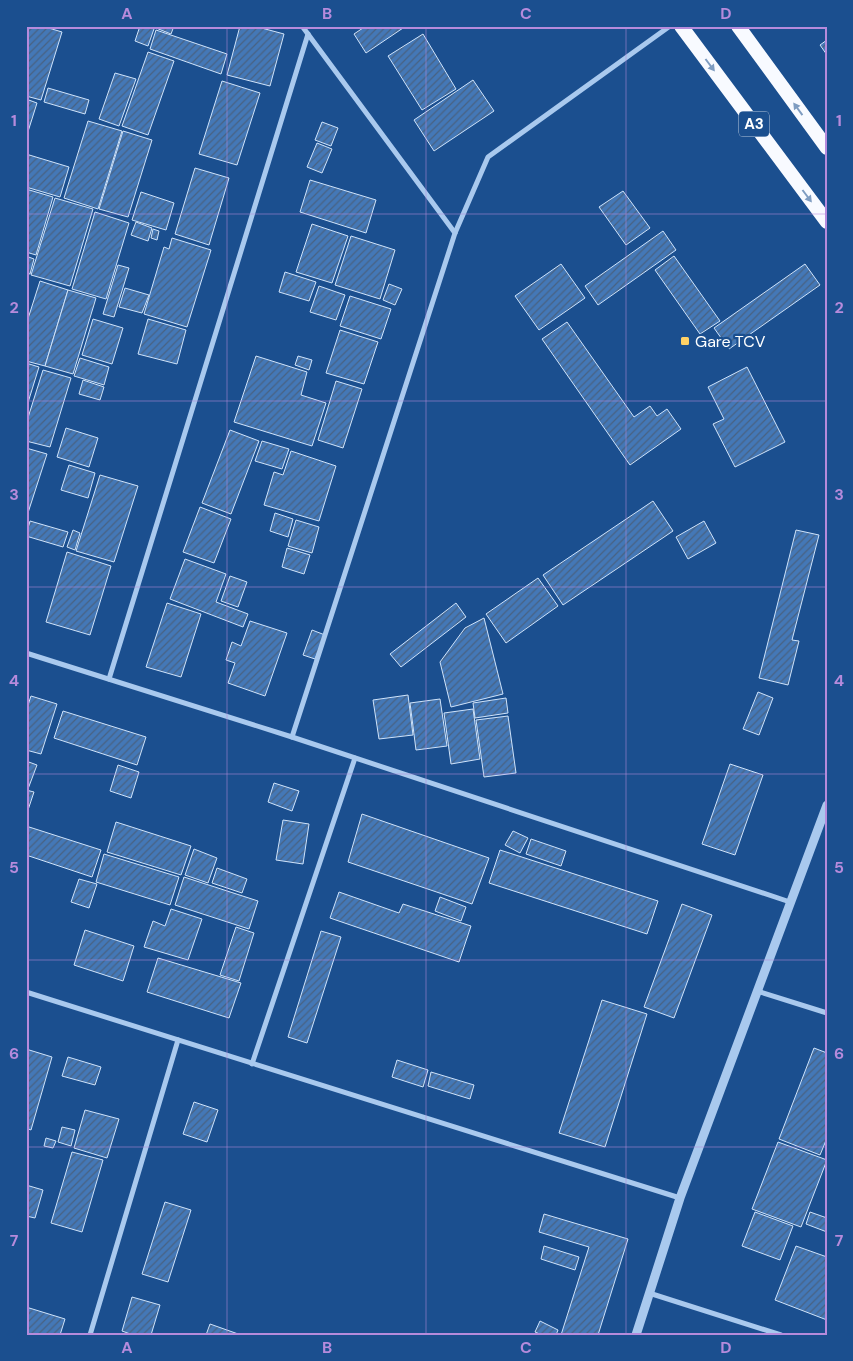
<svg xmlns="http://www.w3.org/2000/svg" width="853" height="1361" font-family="'DM Sans',sans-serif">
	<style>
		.building { fill: url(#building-hatch); stroke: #cfe3fa }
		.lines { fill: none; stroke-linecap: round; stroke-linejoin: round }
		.minor { stroke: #a9c9ee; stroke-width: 5 }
		.tertiary { stroke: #a9c9ee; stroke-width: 9 }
		.trunk { stroke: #f8faff; stroke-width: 14 }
		.oneway { fill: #7e9cc1 }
		.grid { fill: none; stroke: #b68bdc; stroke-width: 1; stroke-opacity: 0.55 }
		.poi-dot { fill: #ffd166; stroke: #1b4f8f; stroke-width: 2 }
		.labels { text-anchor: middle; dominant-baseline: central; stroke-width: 4.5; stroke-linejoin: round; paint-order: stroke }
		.shield { fill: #1b4f8f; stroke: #bbcadd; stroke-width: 1 }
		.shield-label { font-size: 15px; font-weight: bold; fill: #fff }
		.poi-label { font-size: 16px; fill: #fff; stroke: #1b4f8f; text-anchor: start }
		.neatline { fill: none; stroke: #b68bdc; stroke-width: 2 }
		.grid-label { font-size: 16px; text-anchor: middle; font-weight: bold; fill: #b68bdc }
	</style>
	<defs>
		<pattern id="building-hatch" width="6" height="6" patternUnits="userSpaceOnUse" patternTransform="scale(1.25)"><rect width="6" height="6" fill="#4478b7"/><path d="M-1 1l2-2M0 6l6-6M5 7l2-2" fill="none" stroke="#486282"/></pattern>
	</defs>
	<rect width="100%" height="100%" fill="#1b4f8f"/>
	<g class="building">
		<path d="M27,26h15l20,6 -21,68 -15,-4v-66z"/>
		<path d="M140,26h15l-7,20 -13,-5z"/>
		<path d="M156,26h18l-3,8 -15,-6z"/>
		<path d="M240,26h14l30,8 -14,52 -43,-11z"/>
		<path d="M366,26h40l-40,27 -12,-19z"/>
		<path d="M156,30l71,24 -6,20 -71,-25z"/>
		<path d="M423,34l33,55 -34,21 -34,-54z"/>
		<path d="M827,40v15l-7,-10z"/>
		<path d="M148,52l26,9 -26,74 -26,-9z"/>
		<path d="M115,73l21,6 -17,47 -20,-7z"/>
		<path d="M473,80l21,31 -60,40 -20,-31z"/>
		<path d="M222,81l38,12 -23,72 -38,-11z"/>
		<path d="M48,88l41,12 -4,14 -41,-12z"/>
		<path d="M26,99l11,4 -11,35z"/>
		<path d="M88,121l34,10 -24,78 -34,-11z"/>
		<path d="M322,122l16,6 -7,18 -16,-6z"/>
		<path d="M123,131l29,9 -24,77 -29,-8z"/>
		<path d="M317,143l15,6 -10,24 -15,-6z"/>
		<path d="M26,154l43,13 -9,30 -34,-10z"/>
		<path d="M195,168l34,10 -20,67 -34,-11z"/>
		<path d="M310,180l66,20 -10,33 -66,-21z"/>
		<path d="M26,189l27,8 -17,58 -10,-3z"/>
		<path d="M623,191l27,37 -24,17 -27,-38z"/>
		<path d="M141,192l33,11 -8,27 -34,-10z"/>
		<path d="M55,198l38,11 -23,77 -39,-11z"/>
		<path d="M95,212l34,11 -23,76 -34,-10z"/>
		<path d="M136,222l16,6 -4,13 -17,-6z"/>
		<path d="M312,224l36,12 -16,47 -36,-11z"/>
		<path d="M153,229l6,2 -2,9 -6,-2z"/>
		<path d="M663,231l13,19 -78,55 -13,-19z"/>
		<path d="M351,236l44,14 -15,49 -45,-14z"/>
		<path d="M172,238l39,12 -24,77 -43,-13 20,-67 5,2z"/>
		<path d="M26,256l8,3 -4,15 -4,-1z"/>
		<path d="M674,256l46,65 -20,13 -45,-64z"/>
		<path d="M561,264l24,34 -46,32 -24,-34z"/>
		<path d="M805,264l15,21 -91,64 -15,-21z"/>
		<path d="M118,265l11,3 -15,49 -11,-3z"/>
		<path d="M285,272l31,10 -7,19 -30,-9z"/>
		<path d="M40,281l28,9 -23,76 -19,-5v-36z"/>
		<path d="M389,284l13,5 -7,16 -12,-5z"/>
		<path d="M319,286l26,9 -9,25 -26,-8z"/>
		<path d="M125,288l24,7 -7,18 -23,-6z"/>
		<path d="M68,290l28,8 -23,76 -28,-8z"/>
		<path d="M350,296l41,13 -10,30 -41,-13z"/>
		<path d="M93,319l30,9 -11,36 -30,-9z"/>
		<path d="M148,319l38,11 -9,34 -39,-10z"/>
		<path d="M567,322l67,95 16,-11 7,10 10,-7 14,20 -51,36 -88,-126z"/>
		<path d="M340,330l38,12 -14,42 -38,-11z"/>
		<path d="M256,356l51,16 -6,23 25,8 -14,43 -78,-24z"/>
		<path d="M298,356l14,4 -3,10 -14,-5z"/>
		<path d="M80,358l29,9 -5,18 -30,-9z"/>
		<path d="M26,363l13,4 -13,42z"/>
		<path d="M747,367l38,75 -50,25 -22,-43 11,-5 -16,-32z"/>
		<path d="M43,370l28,8 -21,69 -24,-6v-17z"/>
		<path d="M83,380l21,7 -4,13 -21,-6z"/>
		<path d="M336,381l26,8 -19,59 -25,-8z"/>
		<path d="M66,428l32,10 -9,29 -32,-10z"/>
		<path d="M230,430l29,11 -28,73 -29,-11z"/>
		<path d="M262,441l27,8 -7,20 -27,-8z"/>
		<path d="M26,448l21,6 -21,65z"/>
		<path d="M291,451l45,15 -17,55 -55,-16 10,-33 9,3z"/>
		<path d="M69,465l26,8 -7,25 -27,-8z"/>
		<path d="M100,475l38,11 -24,76 -38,-11z"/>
		<path d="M653,501l20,30 -110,74 -20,-30z"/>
		<path d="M200,507l31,12 -17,44 -31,-11z"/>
		<path d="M275,513l18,6 -5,18 -18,-6z"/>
		<path d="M296,520l23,7 -7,26 -24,-7z"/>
		<path d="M30,521l38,11 -5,15 -37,-11z"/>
		<path d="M704,521l12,22 -28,16 -12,-22z"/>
		<path d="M73,530l7,3 -5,17 -8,-3z"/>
		<path d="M796,530l23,5 -27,105 7,1 -11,44 -29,-7z"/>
		<path d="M287,548l23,7 -6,19 -22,-7z"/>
		<path d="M67,552l44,14 -21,69 -44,-13z"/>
		<path d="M185,559l41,15 -10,28 32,12 -5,13 -73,-28z"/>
		<path d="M230,576l17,6 -9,25 -17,-6z"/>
		<path d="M538,578l20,28 -52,37 -20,-29z"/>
		<path d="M167,603l34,11 -20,63 -35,-10z"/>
		<path d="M456,603l10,14 -65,50 -11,-13z"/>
		<path d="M484,618l19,76 -52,13 -11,-45 25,-34z"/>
		<path d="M250,621l37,12 -22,63 -37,-13 7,-20 -9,-3 6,-18 9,4z"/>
		<path d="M312,630l13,5 -10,24 -12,-4z"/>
		<path d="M758,692l15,6 -14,37 -16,-6z"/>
		<path d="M408,695l5,40 -34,4 -6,-39z"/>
		<path d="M31,696l26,8 -16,50 -15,-4v-39z"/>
		<path d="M506,698l2,15 -33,5 -2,-15z"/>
		<path d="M440,699l7,47 -31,4 -6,-47z"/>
		<path d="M473,709l7,50 -29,5 -7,-51z"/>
		<path d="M63,711l83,26 -9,28 -83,-27z"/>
		<path d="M508,716l8,57 -32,4 -8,-57z"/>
		<path d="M26,761l11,4 -9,24h-2z"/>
		<path d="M730,764l33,11 -28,80 -33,-11z"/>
		<path d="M118,765l21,7 -8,26 -21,-7z"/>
		<path d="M274,783l25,8 -7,20 -24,-9z"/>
		<path d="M26,790l8,2 -8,24z"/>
		<path d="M362,814l127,44 -17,46 -124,-42z"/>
		<path d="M283,820l26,4 -6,40 -27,-4z"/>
		<path d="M116,822l75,24 -10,29 -74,-23z"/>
		<path d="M26,826l75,24 -9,27 -66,-22z"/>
		<path d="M513,831l15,7 -8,15 -15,-8z"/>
		<path d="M531,839l35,12 -5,15 -35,-12z"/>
		<path d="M194,849l23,9 -9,25 -23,-8z"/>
		<path d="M500,850l158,51 -11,33 -158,-51z"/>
		<path d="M104,854l75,23 -9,28 -74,-23z"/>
		<path d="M217,868l30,11 -5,14 -30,-10z"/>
		<path d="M184,877l74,24 -9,28 -74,-24z"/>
		<path d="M79,879l18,5 -8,24 -18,-6z"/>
		<path d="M339,892l60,21 4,-9 68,22 -12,36 -129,-44z"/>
		<path d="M440,897l26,10 -5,14 -26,-10z"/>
		<path d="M682,904l30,11 -38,103 -30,-11z"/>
		<path d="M171,909l31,10 -14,41 -44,-13 9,-26 12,5z"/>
		<path d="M236,927l18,6 -15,48 -19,-6z"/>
		<path d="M85,930l49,16 -11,35 -49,-16z"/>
		<path d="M321,931l20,6 -34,106 -19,-6z"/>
		<path d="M158,958l83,25 -12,35 -82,-26z"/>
		<path d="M602,1000l45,14 -42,133 -46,-14z"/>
		<path d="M814,1048l13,5v85l-7,17 -41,-16z"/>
		<path d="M26,1049l26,8 -21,73 -5,-2z"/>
		<path d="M68,1057l33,10 -6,18 -33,-9z"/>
		<path d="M397,1060l31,10 -5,17 -31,-10z"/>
		<path d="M431,1072l43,13 -4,14 -42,-13z"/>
		<path d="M194,1102l24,8 -11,32 -24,-8z"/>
		<path d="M85,1110l34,9 -12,39 -33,-10z"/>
		<path d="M62,1127l13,3 -4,16 -13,-4z"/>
		<path d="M46,1138l10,3 -3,7 -9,-2z"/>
		<path d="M778,1142l49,18 -26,67 -49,-18z"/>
		<path d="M72,1152l31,8 -21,72 -31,-9z"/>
		<path d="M26,1185l17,5 -8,28 -9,-2z"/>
		<path d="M165,1202l26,8 -23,72 -26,-8z"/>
		<path d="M755,1212l38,14 -13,34 -38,-14z"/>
		<path d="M810,1212l17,6v14l-21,-8z"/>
		<path d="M544,1214l84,25 -30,96h-37l28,-88 -50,-15z"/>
		<path d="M544,1246l35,11 -4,13 -34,-11z"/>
		<path d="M796,1246l31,11v63l-52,-20z"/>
		<path d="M132,1297l28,8 -9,30h-18l-11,-4z"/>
		<path d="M26,1307l39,12 -5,16h-34z"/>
		<path d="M540,1321l18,9 -2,5h-14l-7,-3z"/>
		<path d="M210,1324l31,11h-35z"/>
	</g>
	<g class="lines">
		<g class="minor">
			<path d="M302,26l153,207"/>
			<path d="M26,653l266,84 498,165"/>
			<path d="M109,679l199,-645"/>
			<path d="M292,737l163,-504 33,-76 182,-131"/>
			<path d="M757,991l70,22"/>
			<path d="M26,992l654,206"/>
			<path d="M252,1064l103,-306"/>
			<path d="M649,1293l132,42"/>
			<path d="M90,1335l88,-295"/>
		</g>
		<path class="tertiary" d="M636,1335l44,-137 147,-393"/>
		<g class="trunk">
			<path d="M681,26l146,196"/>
			<path d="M738,26l89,122"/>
		</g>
	</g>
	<defs><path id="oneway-solid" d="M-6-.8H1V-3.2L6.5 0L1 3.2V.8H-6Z" transform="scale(1.25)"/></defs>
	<g class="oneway">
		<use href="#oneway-solid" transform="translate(710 65) rotate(53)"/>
		<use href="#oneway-solid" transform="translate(798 109) rotate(-126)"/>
		<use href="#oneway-solid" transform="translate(807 196) rotate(53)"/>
	</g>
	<path class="grid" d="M227,26v1309M426,26v1309M626,26v1309M26,214h801M26,401h801M26,587h801M26,774h801M26,960h801M26,1147h801"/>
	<rect class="poi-dot" x="680" y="336" width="10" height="10" rx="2.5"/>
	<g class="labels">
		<rect class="shield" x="739" y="111.5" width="30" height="25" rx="4"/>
		<g class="shield-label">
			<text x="754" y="124">A3</text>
		</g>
		<g class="poi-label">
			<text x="695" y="341">Gare TCV</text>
		</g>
	</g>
	<rect width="853" height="1361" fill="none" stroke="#1b4f8f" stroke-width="55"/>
	<rect x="28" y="28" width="798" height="1306" class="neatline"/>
	<g class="grid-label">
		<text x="127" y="19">A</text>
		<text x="327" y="19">B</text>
		<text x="526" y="19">C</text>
		<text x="726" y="19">D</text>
		<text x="14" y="126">1</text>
		<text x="839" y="126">1</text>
		<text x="14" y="313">2</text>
		<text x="839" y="313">2</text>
		<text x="14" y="500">3</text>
		<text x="839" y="500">3</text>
		<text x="14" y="686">4</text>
		<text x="839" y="686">4</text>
		<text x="14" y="873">5</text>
		<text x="839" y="873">5</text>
		<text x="14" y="1059">6</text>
		<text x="839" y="1059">6</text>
		<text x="14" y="1246">7</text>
		<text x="839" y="1246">7</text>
		<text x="127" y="1353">A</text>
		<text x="327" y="1353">B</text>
		<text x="526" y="1353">C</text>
		<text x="726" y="1353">D</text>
	</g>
</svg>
